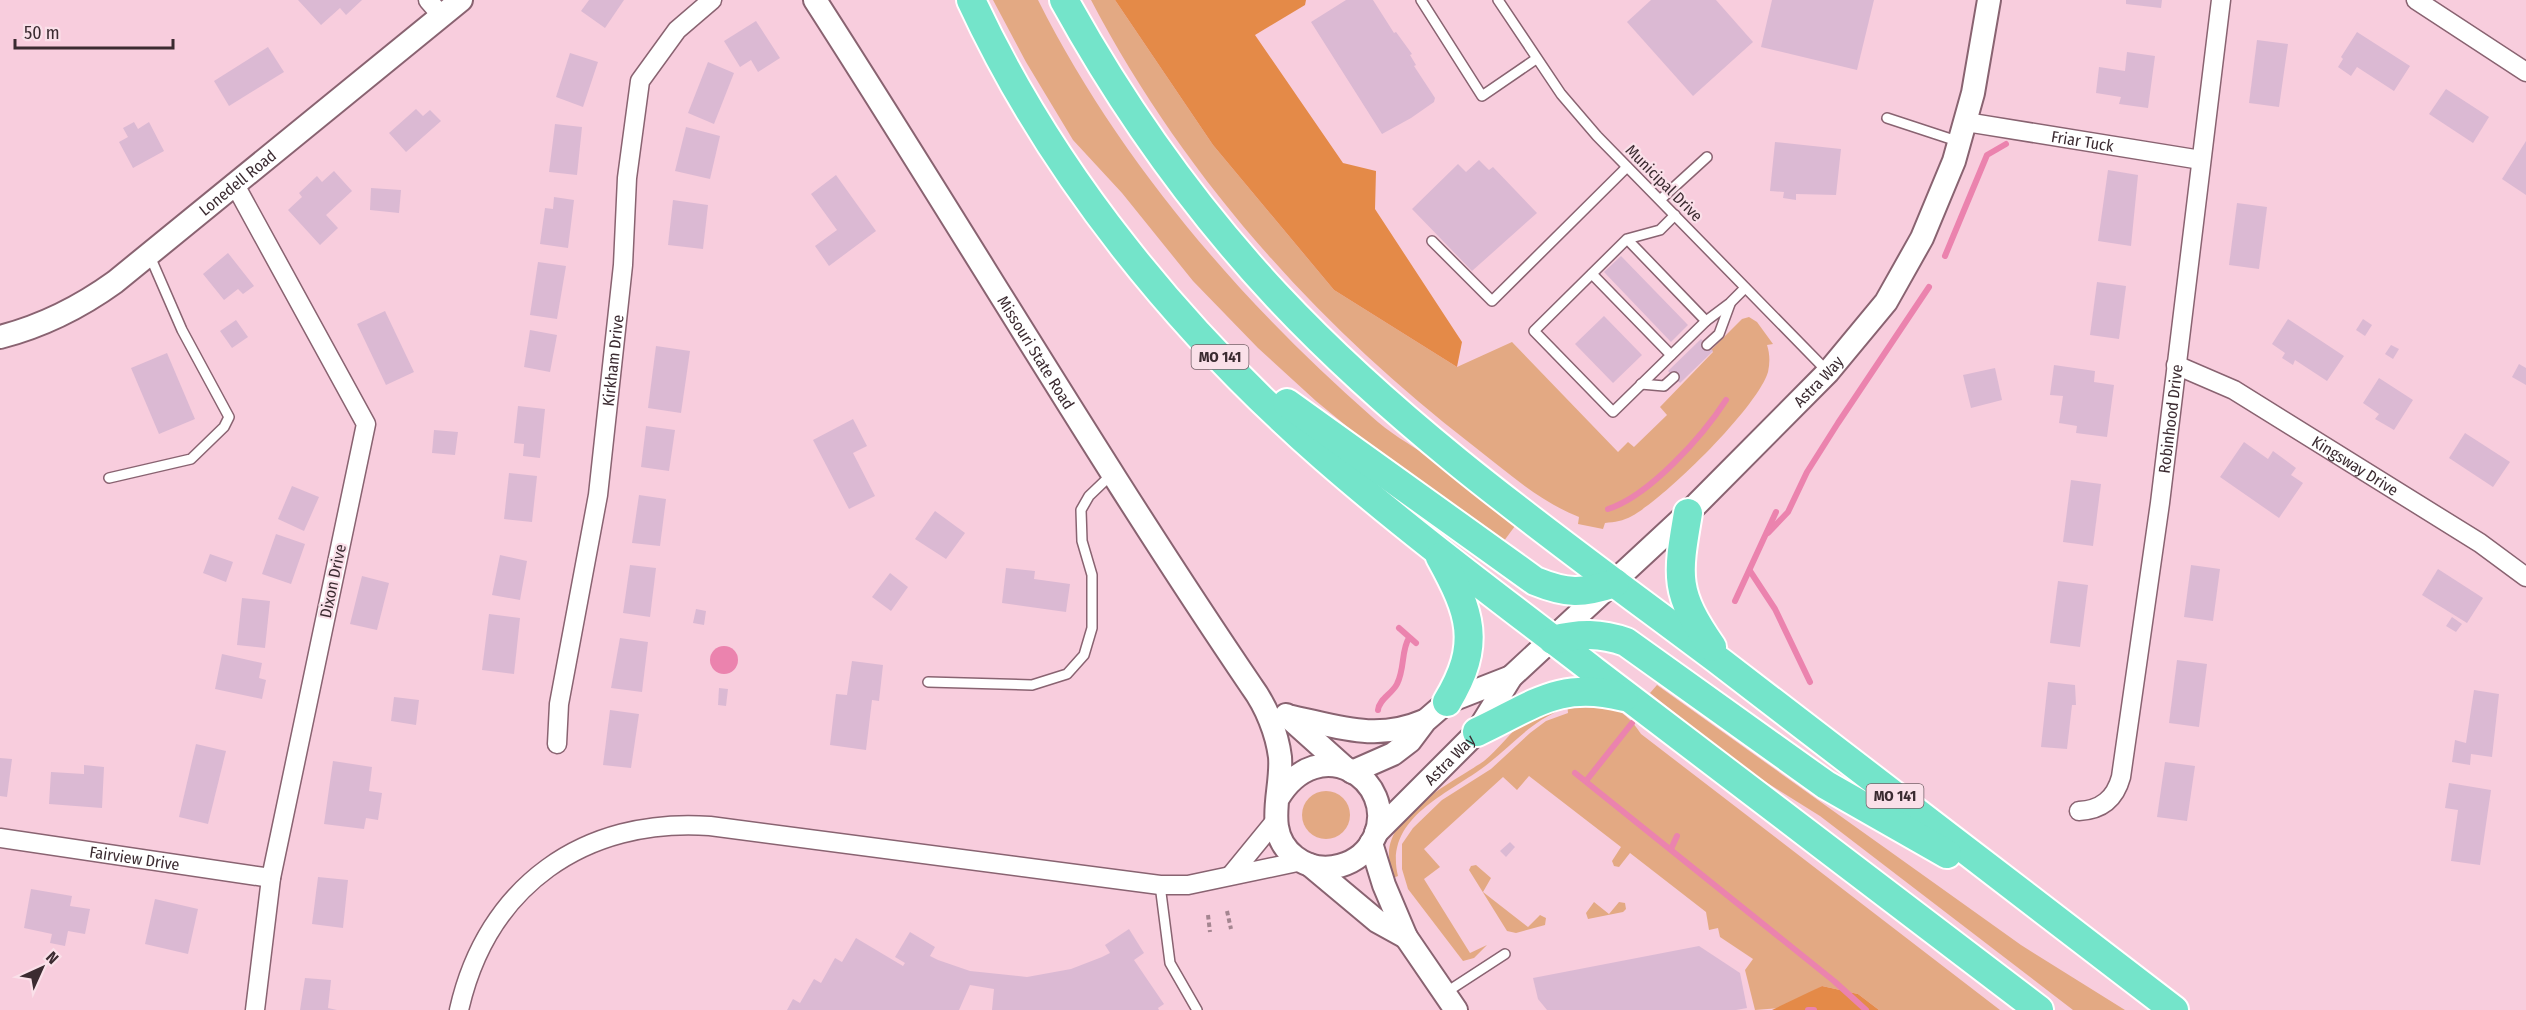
<svg xmlns="http://www.w3.org/2000/svg" width="2526" height="1010" font-family="'Fira Sans Condensed',sans-serif">
	<style>
		.green { fill: #e3a983 }
		.forest { fill: #e48a48 }
		.water { fill: #eb83ae }
		.lines { fill: none; stroke-linecap: round; stroke-linejoin: round }
		.stream { stroke: #eb83ae; stroke-width: 6 }
		.building { fill: #dbb9d3 }
		.service-casing { stroke: #896371; stroke-width: 12 }
		.minor-casing { stroke: #896371; stroke-width: 21 }
		.tertiary-casing { stroke: #896371; stroke-width: 26 }
		.trunk-casing { stroke: #fff; stroke-width: 32 }
		.path { stroke: #a48590; stroke-width: 4; stroke-dasharray: 4.5 3; stroke-linecap: butt }
		.service { stroke: #fff; stroke-width: 9 }
		.minor { stroke: #fff; stroke-width: 18 }
		.tertiary { stroke: #fff; stroke-width: 22 }
		.trunk { stroke: #74e4ca; stroke-width: 28 }
		.labels { text-anchor: middle; dominant-baseline: central; stroke-width: 4.5; stroke-linejoin: round; paint-order: stroke }
		.shield { fill: #fae0e9; stroke: #746168; stroke-width: 1.5 }
		.shield-label { font-size: 15px; font-weight: bold; fill: #3b2b31 }
		.street-label { font-size: 16px; fill: #3b2b31; stroke: #fae0e9 }
	</style>
	<rect width="100%" height="100%" fill="#f8cddd"/>
	<g class="green">
		<path d="M993,0h45c80,159 200,299 333,416 18,17 39,28 59,42 29,21 57,46 85,68l-14,19 -101,-75 -84,-69 -58,-53 -65,-67 -71,-88 -49,-53 -47,-78z"/>
		<path d="M1091,0h24l98,145 121,145 123,77 55,-25 106,110 10,-10 6,5 33,-32 -7,-8 53,-55 -2,-2 31,-31 7,-2 8,5 16,22 -6,1c3,9 3,18 1,27 -11,36 -103,126 -136,144 -9,5 -17,6 -27,7l-2,6 -25,-5 1,-7c-41,-16 -74,-47 -108,-73 -155,-120 -289,-270 -380,-444z"/>
		<path d="M1657,685l364,260 104,65h-52l-253,-194 -75,-47 -95,-76z"/>
		<path d="M1567,702c36,4 53,-1 74,32l359,276h-121l-21,-16 -36,-8 -41,22 -26,2 -10,-40 8,-11 -33,-22 -2,-9 -9,2 -3,-18 -76,-59 -11,14 -5,-1 -2,-5 9,-14 -92,-71 -12,14 -14,-13 -79,72 16,18 -16,12 46,74 17,-8 -13,13 -11,3 -55,-72 -6,-20v-25l11,-16 29,-28 49,-31 39,-36 16,-12 22,-8z"/>
		<path d="M1563,709c-31,12 -49,34 -74,54 -37,30 -106,53 -91,113l-5,2c-2,-7 -4,-15 -4,-23 -1,-42 66,-74 95,-94 18,-14 34,-41 56,-48 7,-3 15,-3 23,-4z"/>
		<circle cx="1326" cy="815" r="24"/>
		<path d="M1476,865l15,13 -8,14 45,35 12,-12 6,3 -1,7 -29,8 -9,-2 -38,-61 2,-4z"/>
		<path d="M1594,902l15,12 10,-12 6,1 1,6 -3,3 -35,7 -2,-6z"/>
	</g>
	<g class="forest">
		<path d="M1115,0h191l-1,5 -50,30 88,128 33,8 -1,38 87,133 -5,25 -123,-77 -121,-145z"/>
		<path d="M1822,986l36,8 21,16h-107z"/>
	</g>
	<circle class="water" cx="724" cy="660" r="14"/>
	<g class="lines">
		<g class="stream">
			<path d="M1945,256l42,-101 19,-11"/>
			<path d="M1608,509c41,-13 95,-73 118,-109"/>
			<path d="M1768,533l20,-21 19,-40 31,-49 91,-136"/>
			<path d="M1750,571l25,38 35,73"/>
			<path d="M1735,601l41,-89"/>
			<path d="M1399,628l17,15"/>
			<path d="M1378,710c1,-11 14,-16 19,-26 8,-15 4,-34 12,-46"/>
			<path d="M1575,773l259,208 32,29"/>
			<path d="M1586,781l46,-58"/>
			<path d="M1671,849l6,-13"/>
			<path d="M1808,1010h6"/>
		</g>
	</g>
	<g class="building">
		<path d="M298,0h64l-16,15 -6,-7 -19,17z"/>
		<path d="M589,0h35l-19,28 -24,-17z"/>
		<path d="M1346,0h27l21,33 2,-1 16,22 -2,1 6,10 -2,1 21,32 -1,4 -23,16 -29,16 -71,-112z"/>
		<path d="M1651,0h65l37,42 -60,54 -66,-74z"/>
		<path d="M1772,0h102l-17,70 -96,-23z"/>
		<path d="M2126,0h36l-1,8 -35,-4z"/>
		<path d="M756,21l24,37 -22,14 -7,-12 -11,7 -16,-26z"/>
		<path d="M2357,32l53,34 -16,25 -37,-24 -6,9 -13,-9 5,-8 -2,-2z"/>
		<path d="M2257,40l31,4 -9,63 -30,-4z"/>
		<path d="M268,47l16,25 -55,34 -15,-25z"/>
		<path d="M2127,52l28,4 -7,52 -29,-4 2,-7 -25,-4 3,-26 26,4z"/>
		<path d="M570,53l28,9 -15,45 -27,-10z"/>
		<path d="M708,62l26,11 -20,51 -26,-11z"/>
		<path d="M2446,89l43,28 -16,26 -44,-29z"/>
		<path d="M416,109l7,7 7,-6 11,11 -35,31 -17,-19z"/>
		<path d="M134,122l4,7 11,-7 15,29 -31,17 -14,-26 9,-5 -5,-9z"/>
		<path d="M555,124l27,3 -5,48 -28,-3z"/>
		<path d="M686,127l34,9 -10,43 -35,-8z"/>
		<path d="M2526,141v54l-24,-16z"/>
		<path d="M1775,142l66,7 -5,46 -40,-1v6l-13,-2 1,-6 -14,-1z"/>
		<path d="M1479,160l10,10 4,-3 44,46 -65,58 -60,-62 46,-45 8,8z"/>
		<path d="M2108,170l30,5 -7,71 -33,-5z"/>
		<path d="M334,171l18,20 -26,24 12,13 -18,17 -32,-35 14,-13 -3,-4 18,-17 5,6z"/>
		<path d="M836,175l40,56 -47,35 -14,-20 22,-16 -26,-36z"/>
		<path d="M371,188l30,2 -2,23 -29,-3z"/>
		<path d="M554,197l20,3 -6,48 -28,-4 5,-36 8,1z"/>
		<path d="M673,200l35,5 -5,44 -35,-4z"/>
		<path d="M2237,203l30,4 -8,62 -30,-4z"/>
		<path d="M228,253l26,33 -11,8 -5,-5 -14,11 -21,-26z"/>
		<path d="M1621,256l67,69 -17,17 -67,-70z"/>
		<path d="M538,262l28,4 -9,53 -27,-4z"/>
		<path d="M2097,282l29,4 -7,53 -29,-4z"/>
		<path d="M385,311l29,61 -28,13 -29,-61z"/>
		<path d="M1604,316l38,39 -29,28 -38,-39z"/>
		<path d="M2288,319l56,37 -17,25 -32,-21 -2,5 -11,-7 3,-5 -13,-9z"/>
		<path d="M2363,319l9,6 -7,11 -9,-6z"/>
		<path d="M236,320l12,17 -16,11 -12,-17z"/>
		<path d="M530,330l27,5 -7,37 -26,-5z"/>
		<path d="M1701,339l12,12 -33,32 -12,-12z"/>
		<path d="M2391,345l8,4 -6,10 -8,-5z"/>
		<path d="M656,346l34,5 -9,62 -33,-5z"/>
		<path d="M167,353l28,66 -36,15 -28,-66z"/>
		<path d="M2519,364l7,4v17l-14,-8z"/>
		<path d="M2054,365l41,6 -1,11 20,3 -7,52 -31,-4 1,-7 -18,-3 4,-27 -13,-1z"/>
		<path d="M1995,368l7,32 -31,8 -8,-33z"/>
		<path d="M2379,378l34,22 -19,30 -19,-11 4,-5 -16,-11z"/>
		<path d="M518,406l27,3 -5,49 -17,-2 1,-12 -10,-1z"/>
		<path d="M853,419l14,27 -14,7 22,43 -26,13 -36,-69z"/>
		<path d="M646,426l29,4 -6,41 -28,-4z"/>
		<path d="M434,430l24,2 -3,23 -23,-2z"/>
		<path d="M2465,433l45,29 -17,25 -44,-29z"/>
		<path d="M2244,442l24,17 5,-8 23,17 -5,7 12,8 -24,35 -59,-41z"/>
		<path d="M509,473l28,3 -5,46 -28,-3z"/>
		<path d="M2071,480l30,4 -8,62 -30,-4z"/>
		<path d="M292,486l27,11 -15,34 -26,-12z"/>
		<path d="M639,495l27,4 -6,47 -28,-3z"/>
		<path d="M935,511l30,22 -19,26 -31,-20z"/>
		<path d="M276,534l29,10 -14,40 -29,-10z"/>
		<path d="M210,554l23,8 -7,20 -23,-9z"/>
		<path d="M500,555l27,6 -7,39 -28,-5z"/>
		<path d="M630,565l26,3 -6,49 -27,-4z"/>
		<path d="M2191,565l29,4 -7,52 -29,-4z"/>
		<path d="M1006,568l29,3 -1,8 36,5 -4,28 -64,-9z"/>
		<path d="M2438,569l45,29 -16,25 -45,-28z"/>
		<path d="M890,573l18,14 -17,24 -19,-14z"/>
		<path d="M362,576l27,7 -12,47 -27,-6z"/>
		<path d="M2058,581l30,4 -8,62 -30,-4z"/>
		<path d="M242,598l28,3 -5,47 -28,-3z"/>
		<path d="M696,609l10,2 -2,14 -11,-2z"/>
		<path d="M489,614l31,4 -6,56 -32,-4z"/>
		<path d="M2452,617l10,7 -6,8 -10,-6z"/>
		<path d="M620,638l28,4 -6,50 -31,-4z"/>
		<path d="M222,654l40,9 -3,15 7,2 -4,19 -47,-10z"/>
		<path d="M2177,660l30,4 -8,63 -30,-4z"/>
		<path d="M852,661l31,4 -4,36 -7,-1 -6,50 -36,-5 6,-51 11,1z"/>
		<path d="M2048,682l27,3 1,20h-4l-5,44 -26,-2z"/>
		<path d="M719,688l9,1 -2,17 -8,-1z"/>
		<path d="M2474,690l25,4 -7,63 -21,-3 -1,11 -18,-3 3,-22 11,3z"/>
		<path d="M394,697l25,3 -3,25 -25,-4z"/>
		<path d="M610,710l29,4 -8,54 -28,-3z"/>
		<path d="M196,744l30,7 -18,73 -29,-7z"/>
		<path d="M0,758l12,1 -5,38 -7,-1z"/>
		<path d="M333,761l39,6 -3,24 13,2 -4,27 -12,-2 -2,11 -40,-5z"/>
		<path d="M2165,762l30,4 -8,55 -30,-4z"/>
		<path d="M84,765l20,2 -2,41 -53,-4 2,-32 33,2z"/>
		<path d="M2449,783l42,7 -11,75 -29,-4 7,-51 -13,-2z"/>
		<path d="M1510,842l5,5 -9,10 -6,-6z"/>
		<path d="M318,877l30,3 -5,48 -31,-4z"/>
		<path d="M31,889l41,7 -2,10 20,3 -5,25 -17,-3 -3,15 -15,-3 2,-9 -28,-6z"/>
		<path d="M155,899l43,10 -10,45 -43,-10z"/>
		<path d="M1129,929l15,24 -10,7 30,44 -6,4 1,2h-167l2,-21 -24,-4 -11,25h-172l6,-11 7,4 14,-24 7,4 14,-25 7,4 14,-24 47,28 2,-3 -10,-6 15,-25 25,15 -5,9 8,4 32,11 57,6 44,-8 31,-12 8,-4 -5,-8z"/>
		<path d="M1699,946l41,27 7,35 -11,2h-189l-9,-11 -5,-21z"/>
		<path d="M305,978l26,2 -3,28 9,2h-37z"/>
	</g>
	<g class="lines">
		<defs>
			<g id="service">
				<path d="M1421,0l61,96 54,-37"/>
				<path d="M1498,0l63,94 36,42 231,236"/>
				<path d="M1887,118l73,24"/>
				<path d="M1661,199l46,-42"/>
				<path d="M1627,239l79,82 -93,91 -79,-81 93,-92 33,-9 15,-15"/>
				<path d="M1432,241l60,60 135,-134"/>
				<path d="M1592,274l79,81"/>
				<path d="M1706,321l24,-18 15,-15"/>
				<path d="M1707,345l12,-11 11,-30"/>
				<path d="M1641,384l23,2 10,-9"/>
				<path d="M109,478l82,-19 33,-32 5,-10 -47,-87 -33,-76"/>
				<path d="M928,682l104,3 35,-11 17,-19 8,-27v-53l-10,-34 -1,-31 8,-14 23,-22"/>
				<path d="M1160,885l10,78 27,47"/>
				<path d="M1445,993l60,-39"/>
			</g>
			<g id="minor">
				<path d="M428,0l13,15"/>
				<path d="M2416,0l110,72"/>
				<path id="s1" d="M1966,122l235,38"/>
				<path d="M234,183l132,241 -95,454 -16,132"/>
				<path id="s2" d="M2176,365l58,25 246,153 46,34"/>
				<path id="s3" d="M557,744l2,-40 39,-209 25,-230 4,-87 13,-97 37,-51 35,-30"/>
				<path id="s4" d="M2079,811c22,-1 36,-12 42,-34l39,-274 61,-503"/>
				<path id="s5" d="M0,838l271,40"/>
				<path d="M1231,875l45,-55"/>
				<path d="M459,1010c28,-124 125,-193 251,-184l450,59h28l114,-24"/>
			</g>
			<g id="tertiary">
				<path id="s6" d="M815,0c147,228 285,463 437,687 14,19 25,46 28,70 3,34 -18,75 15,100 27,21 67,9 80,-21 23,-56 -56,-106 -97,-38"/>
				<path id="s7" d="M0,337c43,-11 79,-29 115,-55l346,-282"/>
				<path d="M1286,715l58,52"/>
				<path d="M1287,716c50,10 88,26 137,5"/>
				<path d="M1352,772l41,-18 17,-13 15,-20 22,-19 64,-25"/>
				<path id="s8" d="M1376,833l101,-101 34,-55 177,-164 140,-141 58,-70 36,-64 32,-77 19,-68 16,-93"/>
				<path d="M1371,843l13,42 22,52 50,73"/>
				<path d="M1310,865l67,56 29,16"/>
			</g>
			<g id="trunk">
				<path d="M971,0c81,175 209,331 354,458 86,75 178,143 269,213 148,113 297,226 445,339"/>
				<path d="M1064,0c59,107 129,206 213,296 131,140 292,252 445,367 151,115 301,232 452,347"/>
				<path d="M1287,403l248,178c32,13 47,13 80,2"/>
				<path d="M1688,513c-11,64 -14,79 24,134"/>
				<path d="M1440,557c31,56 42,87 7,145"/>
				<path d="M1553,640c26,-7 48,-7 73,2l200,143 121,69"/>
				<path d="M1477,732c56,-26 82,-52 147,-35"/>
			</g>
		</defs>
		<use href="#service" class="service-casing"/>
		<use href="#minor" class="minor-casing"/>
		<use href="#tertiary" class="tertiary-casing"/>
		<use href="#trunk" class="trunk-casing"/>
		<g class="path">
			<path d="M1227,911l4,18"/>
			<path d="M1208,915l2,17"/>
		</g>
		<use href="#service" class="service"/>
		<use href="#minor" class="minor"/>
		<use href="#tertiary" class="tertiary"/>
		<use href="#trunk" class="trunk"/>
	</g>
	<g class="labels">
		<g class="shield">
			<rect x="1191.5" y="345" width="57" height="24" rx="4.5"/>
			<rect x="1866.5" y="784" width="57" height="24" rx="4.5"/>
		</g>
		<g class="shield-label">
			<text x="1220" y="357">MO 141</text>
			<text x="1895" y="796">MO 141</text>
		</g>
		<g class="street-label">
			<text stroke="none"><textPath href="#s1" startOffset="118">Friar Tuck</textPath></text>
			<text stroke="none"><textPath href="#s7" startOffset="286">Lonedell Road</textPath></text>
			<text transform="translate(1664 183) rotate(45)">Municipal Drive</text>
			<text stroke="none"><textPath href="#s6" startOffset="416">Missouri State Road</textPath></text>
			<text stroke="none"><textPath href="#s3" startOffset="388">Kirkham Drive</textPath></text>
			<text stroke="none"><textPath href="#s8" startOffset="634">Astra Way</textPath></text>
			<text stroke="none"><textPath href="#s4" startOffset="420">Robinhood Drive</textPath></text>
			<text stroke="none"><textPath href="#s2" startOffset="206">Kingsway Drive</textPath></text>
			<text transform="translate(333 581) rotate(-78)">Dixon Drive</text>
			<text stroke="none"><textPath href="#s8" startOffset="104">Astra Way</textPath></text>
			<text stroke="none"><textPath href="#s5" startOffset="136">Fairview Drive</textPath></text>
		</g>
	</g>
	<g transform="translate(42 968) rotate(45)" stroke="#fae0e9" stroke-width="4.5" paint-order="stroke">
	<path d="M0-4.5L10 22L0 15L-10 22Z" fill="#3b2b31"/>
	<text y="-9" font-size="16" font-weight="bold" text-anchor="middle" fill="#3b2b31">N</text>
	</g>
	<path d="M15 39v9h158v-9" fill="none" stroke="#3b2b31" stroke-width="3"/>
	<text x="24" y="39" font-size="18" fill="#3b2b31" stroke="#fae0e9" stroke-width="4.5" paint-order="stroke">50 m</text>
</svg>
